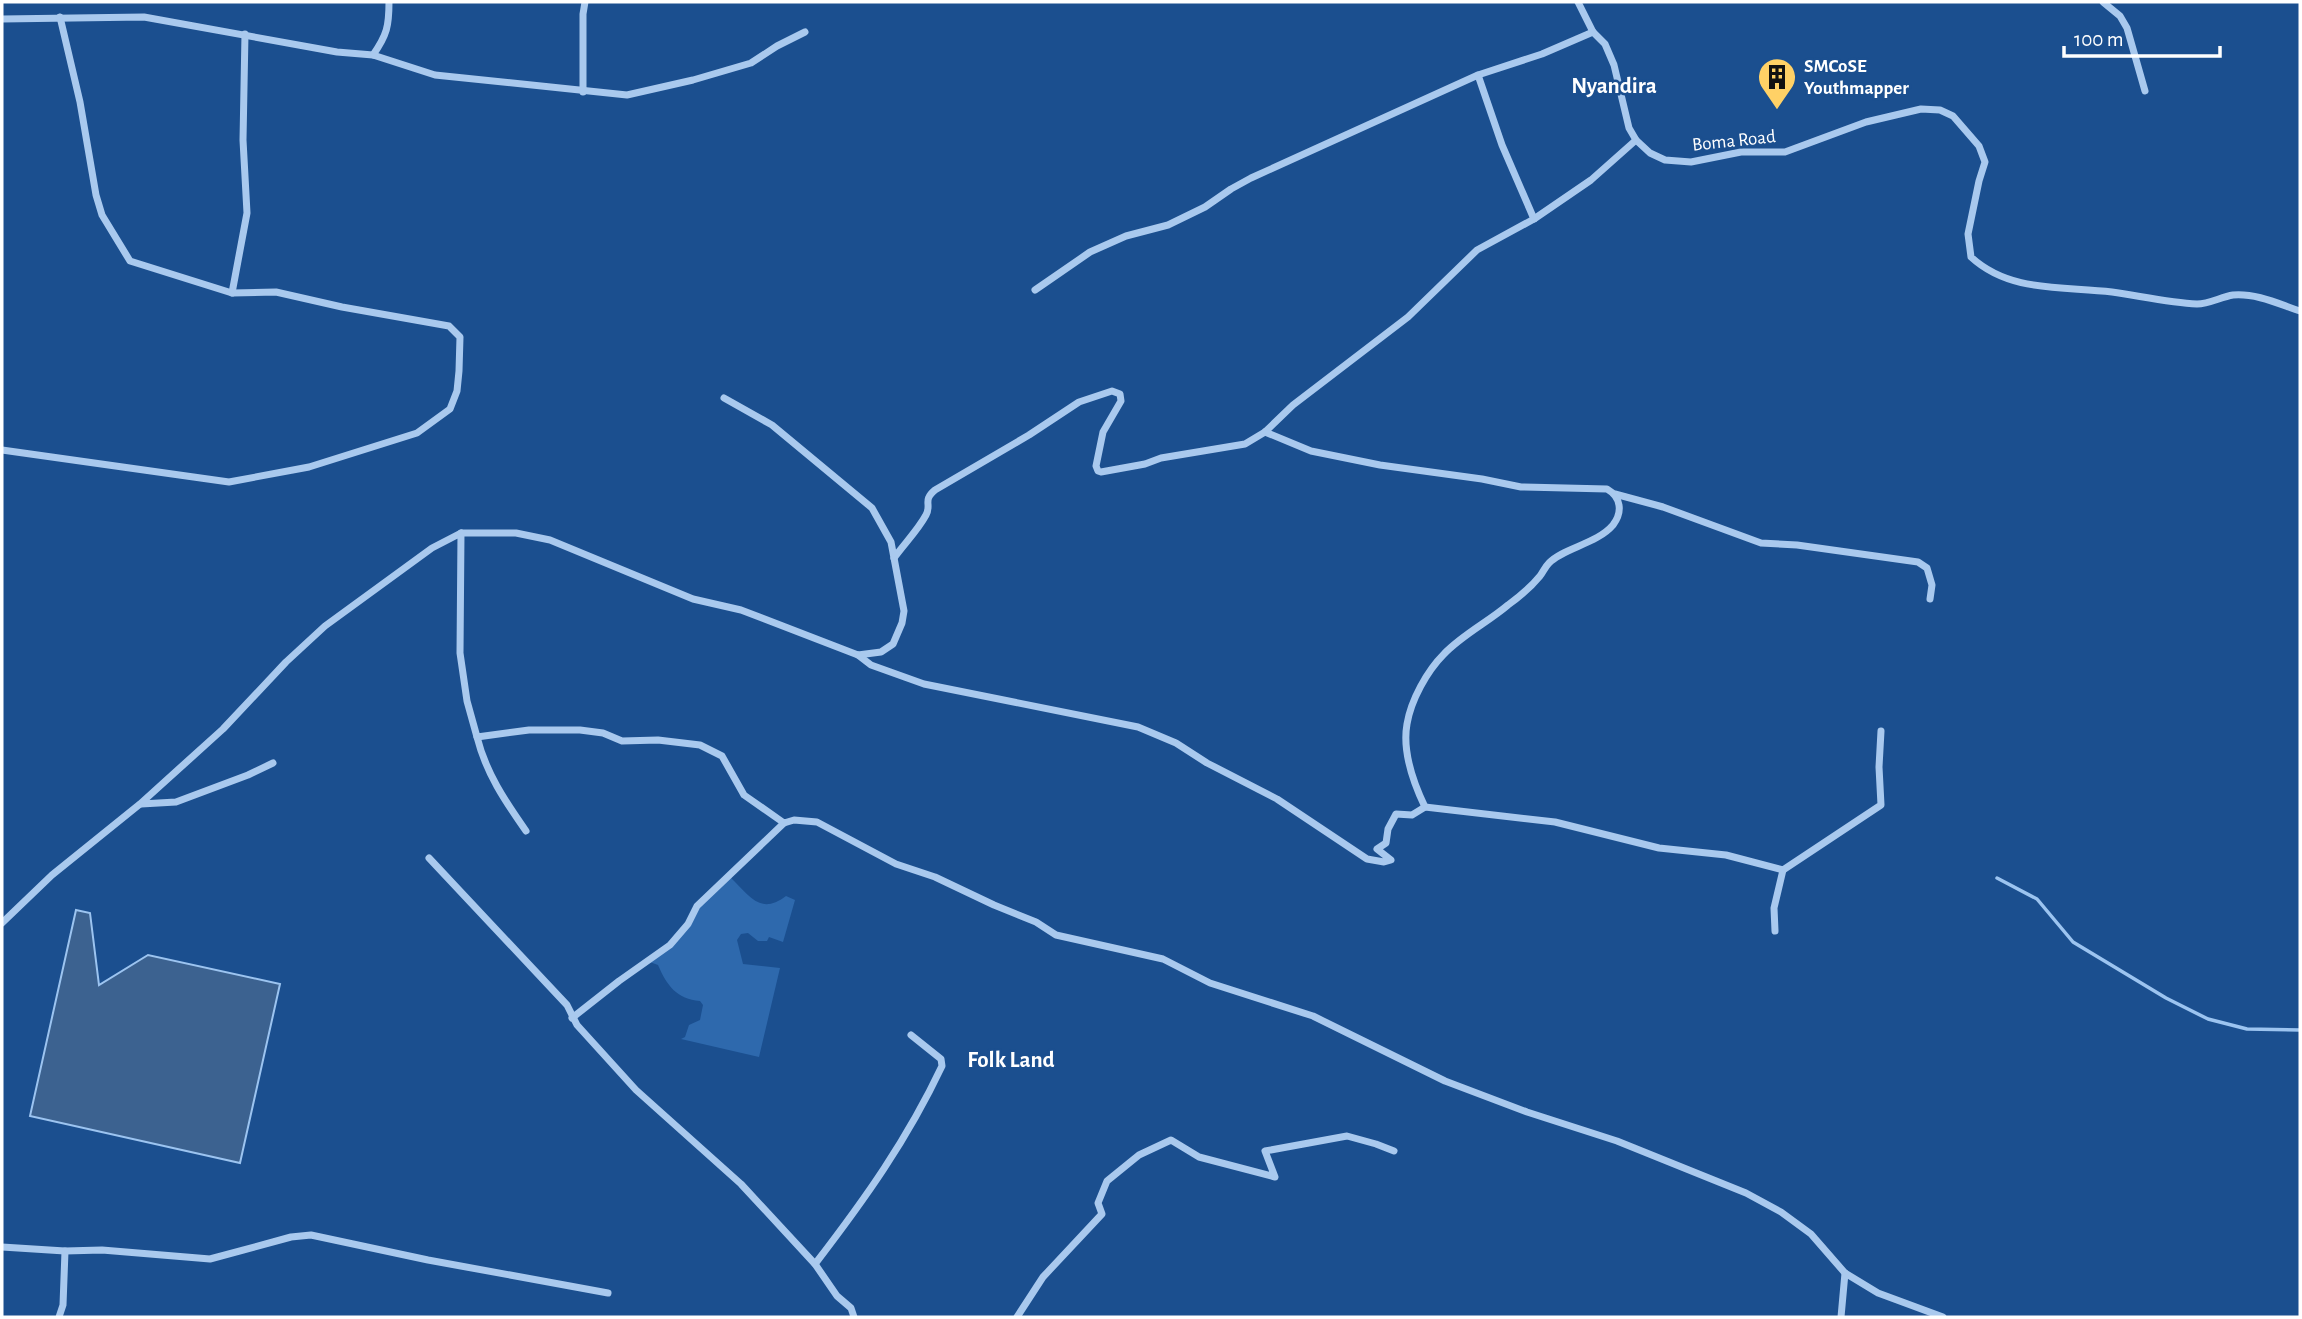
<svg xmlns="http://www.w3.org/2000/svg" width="2302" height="1319" font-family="'Alegreya Sans',sans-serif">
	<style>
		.green { fill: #2e69ad }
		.water { fill: #3c6290; stroke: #9cc4f0; stroke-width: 2 }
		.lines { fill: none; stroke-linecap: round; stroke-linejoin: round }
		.stream { stroke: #9cc4f0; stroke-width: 3.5 }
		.street { stroke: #a9c9ee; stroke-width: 7 }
		.labels { text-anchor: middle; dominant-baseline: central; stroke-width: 5; stroke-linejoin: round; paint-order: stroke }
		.poi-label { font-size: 19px; font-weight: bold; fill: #fff; stroke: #1b4f8f; text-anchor: start }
		.street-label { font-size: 19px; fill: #fff; stroke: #1b4f8f }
		.quarter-label { font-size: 23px; font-weight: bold; fill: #fff; stroke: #1b4f8f }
	</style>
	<rect width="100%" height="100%" fill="#1b4f8f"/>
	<path class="green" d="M730,877c19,18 30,39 56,19l9,4 -12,42 -14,-5 -2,4h-9l-10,-8 -7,1 -4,6 6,24 37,4 -21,89 -78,-18 4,-2 4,-12 11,-5 3,-15 -3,-4c-23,-2 -33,-15 -42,-36l-11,-4 23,-16 27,-39z"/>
	<path class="water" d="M76,910l14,3 9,72 49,-30 132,29 -40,179 -210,-47z"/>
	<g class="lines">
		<path class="stream" d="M1997,878l40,21 36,43 93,56 42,21 39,10 53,1"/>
		<g class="street">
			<path d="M1578,2l15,30 12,12 9,21 15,63 7,12 14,13 15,7 26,2 50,-10h44l81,-30 55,-13 19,1 13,6 26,30 6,16 -6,19 -11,53 3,23c39,36 92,29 141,35 28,4 58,11 85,12 12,0 24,-7 36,-9 23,-2 46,9 67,16"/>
			<path d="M2103,2l17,14 7,12 18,63"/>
			<path d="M2,19l142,-2 193,35 36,3 62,20 192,20 66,-15 58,-17 26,-17 28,-14"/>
			<path d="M373,55c14,-20 16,-29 16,-53"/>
			<path d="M1478,75l24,70 32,74"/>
			<path d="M583,92v-78l2,-12"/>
			<path d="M1035,290l55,-38 36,-16 42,-11 37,-18 26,-18 20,-11 227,-103 64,-21 51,-22"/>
			<path d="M232,293l15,-80 -4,-73 2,-106"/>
			<path d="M1265,432l46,19 69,14 102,14 39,8 86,2c14,8 16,23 6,36 -16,19 -50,23 -64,38 -4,4 -6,9 -9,13 -9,11 -21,21 -32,29 -20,17 -46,30 -64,49 -17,17 -33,46 -37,70 -5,28 6,58 18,83"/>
			<path d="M2,450l227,32 80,-15 108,-34 33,-24 7,-18 2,-20 1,-34 -11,-11 -107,-19 -66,-15 -44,1 -102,-32 -28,-46 -6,-20 -16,-93 -20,-85"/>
			<path d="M1615,494l48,13 98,36 36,2 121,17 9,6 5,17 -2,14"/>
			<path d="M461,533h55l34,7 143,59 48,11 117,45 23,-3 12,-8 9,-21 2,-12 -13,-69 -19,-34 -100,-83 -48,-27"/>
			<path d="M894,558c10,-14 24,-28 32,-43 6,-11 -4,-14 9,-25l94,-55 50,-33 33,-11 8,3 1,7 -18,31 -7,34 2,5 3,1 44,-8 16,-6 84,-14 20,-12 28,-27 115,-88 69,-67 57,-31 57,-39 45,-40"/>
			<path d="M858,655l13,10 53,19 214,43 38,16 31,20 70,36 90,60 17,3 7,-2 -14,-11 9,-6 2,-14 8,-15 16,1 13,-8 130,15 104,26 67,7 57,15 98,-65 -2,-38 2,-36"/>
			<path d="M477,737c9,36 28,64 49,94"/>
			<path d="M141,804l35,-2 72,-27 25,-12"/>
			<path d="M429,858l138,147 10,20 59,65 105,94 74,80 22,32 14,12 3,9"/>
			<path d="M2,923l50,-48 88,-71 83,-75 63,-67 39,-36 107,-78 29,-15 -1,120 7,48 10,36 52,-7h51l23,3 19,8 36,-1 42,5 22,11 22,39 40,28 10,-3 23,2 79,42 39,13 59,28 42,17 20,13 107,24 47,24 103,33 132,65 82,31 90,29 129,52 35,19 30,22 34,39 33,20 65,24"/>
			<path d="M1775,931l-1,-23 9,-38"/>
			<path d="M572,1018l47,-37 51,-36 18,-21 9,-18 87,-83"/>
			<path d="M2,1247l63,4 37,-1 108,9 81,-22 20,-2 117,25 180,33"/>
			<path d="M815,1264c50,-65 92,-124 127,-198l-1,-7 -30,-24"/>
			<path d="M59,1317l4,-12 2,-54"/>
			<path d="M1017,1317l26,-40 59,-63 -4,-11 9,-22 32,-26 32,-15 28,17 76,20 -10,-26 82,-15 29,8 18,7"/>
			<path d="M1841,1317l4,-44"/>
		</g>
	</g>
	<defs>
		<symbol id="building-pin" viewBox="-11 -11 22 30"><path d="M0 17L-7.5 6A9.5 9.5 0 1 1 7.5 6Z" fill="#ffd166" stroke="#1b4f8f"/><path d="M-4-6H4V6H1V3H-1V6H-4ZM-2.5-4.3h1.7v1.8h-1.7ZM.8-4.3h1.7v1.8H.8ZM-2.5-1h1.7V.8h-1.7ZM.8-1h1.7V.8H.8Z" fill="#111"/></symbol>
	</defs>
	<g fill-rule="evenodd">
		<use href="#building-pin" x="1755" y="55" width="44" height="60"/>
	</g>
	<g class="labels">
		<g class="poi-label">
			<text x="1804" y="66">SMCoSE<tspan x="1804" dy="22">Youthmapper</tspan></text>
		</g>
		<g class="street-label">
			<text transform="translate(1734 141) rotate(-6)">Boma Road</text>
		</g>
		<g class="quarter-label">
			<text x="1614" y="86">Nyandira</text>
			<text x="1011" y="1060">Folk Land</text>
		</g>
	</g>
	<rect width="2302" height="1319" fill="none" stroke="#ffffff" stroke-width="7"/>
	<path d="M2064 46v10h156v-10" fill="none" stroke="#ffffff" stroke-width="3.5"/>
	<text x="2074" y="46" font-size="21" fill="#ffffff" stroke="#1b4f8f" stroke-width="5" paint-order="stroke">100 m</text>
</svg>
